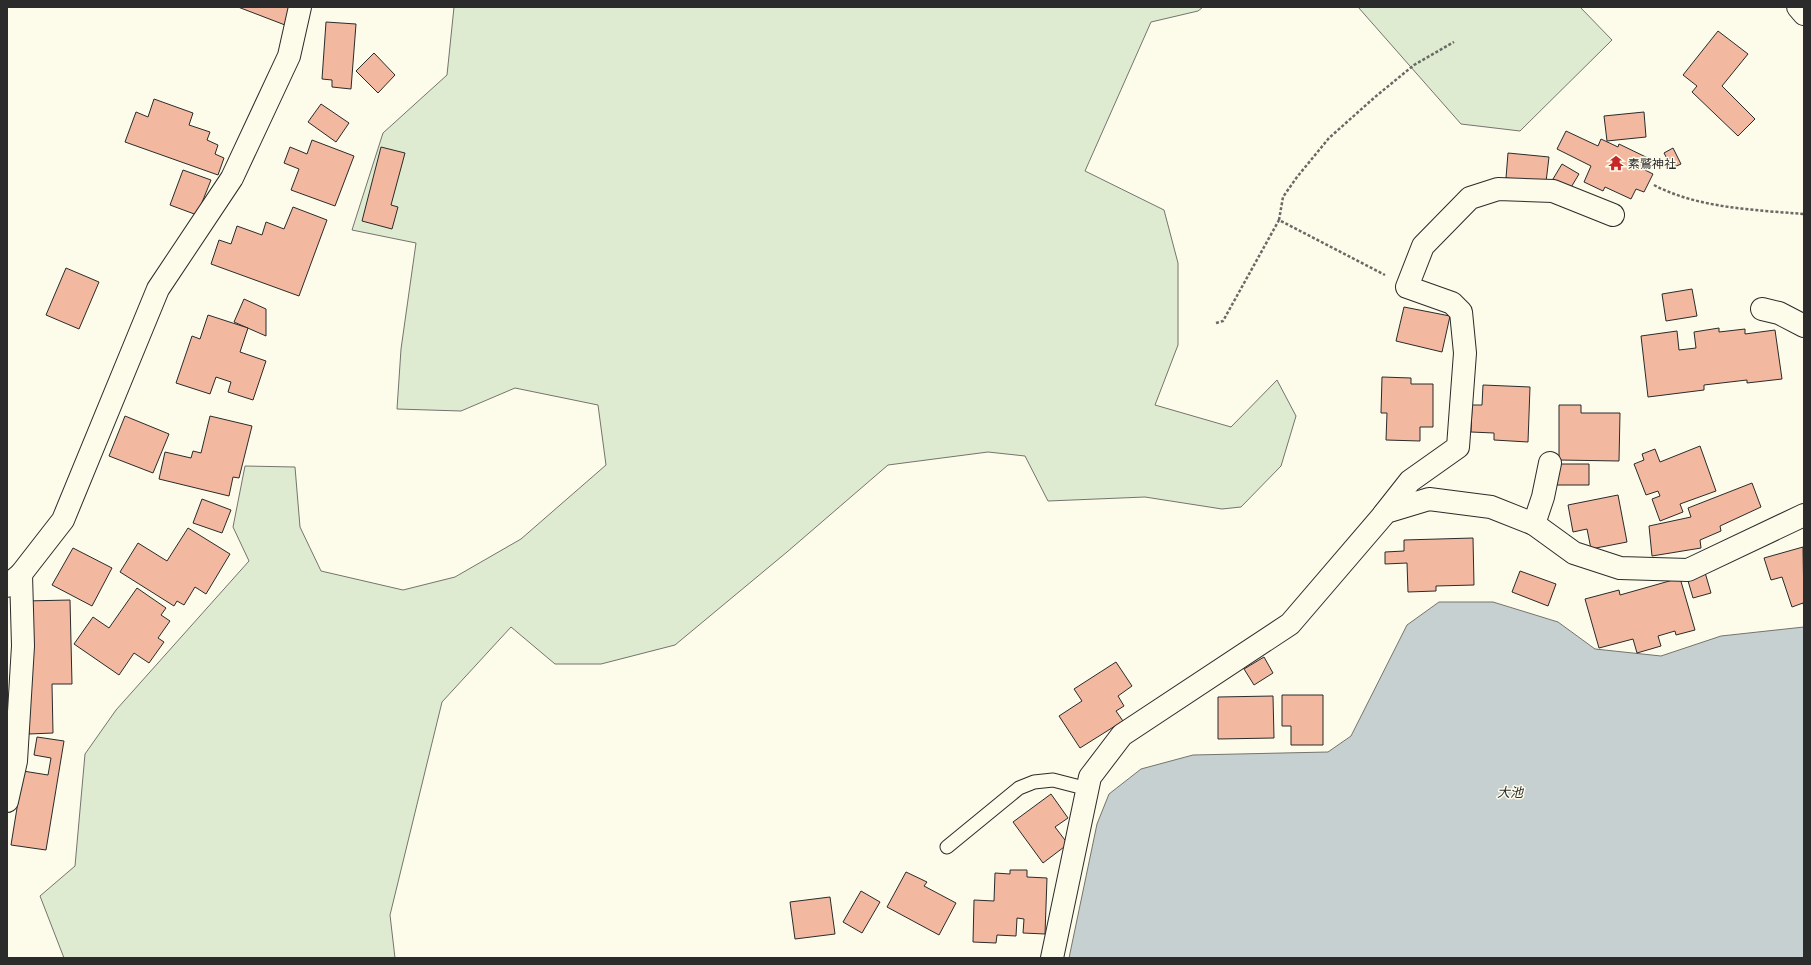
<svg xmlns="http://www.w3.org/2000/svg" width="1811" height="965" font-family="'PT Sans','Noto Sans JP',sans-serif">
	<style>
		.green { fill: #deebd1; stroke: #74746e }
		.water { fill: #c7d0d0; stroke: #74746e }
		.building { fill: #f2b8a0; stroke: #2b2b2b }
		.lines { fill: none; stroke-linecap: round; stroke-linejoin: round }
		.service-casing { stroke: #2b2b2b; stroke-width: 15 }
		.minor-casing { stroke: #2b2b2b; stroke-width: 24 }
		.path { stroke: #6a6964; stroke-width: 2.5; stroke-dasharray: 3 2; stroke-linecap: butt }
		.service { stroke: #fdfbea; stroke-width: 13 }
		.minor { stroke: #fdfbea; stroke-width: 22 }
		.labels { text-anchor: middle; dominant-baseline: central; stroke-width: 3; stroke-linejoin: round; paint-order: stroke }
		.poi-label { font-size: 12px; fill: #2b2b2b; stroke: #fdfbea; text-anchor: start }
		.water-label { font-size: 13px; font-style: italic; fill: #2b2b2b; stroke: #fdfbea }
	</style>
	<rect width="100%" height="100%" fill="#fdfbea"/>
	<g class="green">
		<path d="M454,7h749l-5,4 -47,11 -66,149 79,39 14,53v82l-23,60 76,22 46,-47 19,36 -15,50 -40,41 -19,2 -77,-12 -97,4 -23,-45 -37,-4 -100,13 -101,87 -112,93 -74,19h-46l-44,-37 -69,75 -52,213 5,43h-331l-24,-62 35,-30 10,-112 31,-44 133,-149 -16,-34 12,-61 50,1 5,60 21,44 82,19 52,-13 66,-38 85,-74 -8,-60 -83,-17 -54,23 -64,-2 4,-60 15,-106 -64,-13 31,-97 64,-58z"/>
		<path d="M1358,7h222l32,33 -92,91 -59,-7z"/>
	</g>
	<path class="water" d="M1439,602h54l65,20 37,27 66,7 60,-20 83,-9v331h-735l28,-134 12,-30 32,-25 52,-14 135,-3 23,-16 56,-111z"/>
	<g class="building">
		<path d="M238,7h54l-7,18z"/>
		<path d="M326,22l30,2 -5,65 -19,-2v-7l-10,-1z"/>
		<path d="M1718,31l30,23 -26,32 33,33 -17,17 -46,-44 5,-6 -14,-11z"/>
		<path d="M374,53l21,22 -17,18 -22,-22z"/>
		<path d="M154,99l39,14 -4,12 21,7 -3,8 11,5 -3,9 9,4 -6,17 -93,-33 11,-30 12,5z"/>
		<path d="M321,104l28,19 -13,19 -28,-20z"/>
		<path d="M1644,112l2,25 -39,4 -3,-25z"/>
		<path d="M1566,131l32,15 3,-7 17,8 1,-3 31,15 -5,11 8,4 -9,18 -8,-3 -5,10 -26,-12 -2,4 -19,-9 7,-16 -34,-17z"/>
		<path d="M312,140l42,16 -19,50 -44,-16 8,-21 -15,-6 6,-16 17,7z"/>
		<path d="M381,147l24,6 -14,52 7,2 -6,22 -30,-8z"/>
		<path d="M1673,148l8,16 -9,4 -8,-15z"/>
		<path d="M1508,153l41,4 -3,25 -40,-4z"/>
		<path d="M1562,164l17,10 -9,15 -17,-10z"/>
		<path d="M183,170l28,10 -14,35 -27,-10z"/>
		<path d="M293,207l34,13 -28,76 -88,-32 8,-24 12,4 6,-18 25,9 4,-13 18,7z"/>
		<path d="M66,268l33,14 -20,47 -33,-14z"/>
		<path d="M1692,289l5,27 -31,5 -4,-27z"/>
		<path d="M244,299l22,10v27l-32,-14z"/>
		<path d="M1404,307l46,9 -8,36 -46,-11z"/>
		<path d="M208,315l40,13 -8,24 26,9 -13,39 -25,-8 3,-10 -15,-5 -6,17 -34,-11 16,-47 8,3z"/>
		<path d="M1719,328v4l26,-3v5l30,-4 7,49 -35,4v-3l-43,5v5l-56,7 -7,-61 36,-5 2,19 17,-2 -2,-16z"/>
		<path d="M1382,377l29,1v6h22v43h-13v14l-34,-1 1,-27h-6z"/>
		<path d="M1483,385l47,2 -2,55 -34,-2v-7l-23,-1 1,-27h10z"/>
		<path d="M1559,405h22v8h39l-1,48 -60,-1z"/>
		<path d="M125,416l44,18 -16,39 -44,-17z"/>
		<path d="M210,416l42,10 -13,52 -6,-1 -4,19 -70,-17 6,-27 26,6 2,-7 8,2z"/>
		<path d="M1700,446l16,45 -36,13 3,8 -23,9 -8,-22 8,-3 -2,-5 -12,4 -12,-31 10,-4 -2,-6 13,-5 5,13z"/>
		<path d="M1561,464h28v21h-33z"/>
		<path d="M1752,483l9,24 -41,19 1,5 -21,9 1,8 -49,8 -3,-30 42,-9 -3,-9z"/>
		<path d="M1618,495l9,47 -36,7 -4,-20 -14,3 -5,-27z"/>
		<path d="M202,499l29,11 -9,23 -29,-10z"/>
		<path d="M188,528l42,26 -24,40 -11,-7 -11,18 -7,-4 -3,5 -54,-34 18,-29 29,18z"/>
		<path d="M1473,538l1,47 -38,1v5l-28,1 -1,-29 -22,1v-12l19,-1v-11z"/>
		<path d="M1803,547l1,60 -1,-4 -11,4 -10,-30 -11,3 -7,-22z"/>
		<path d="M73,548l39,20 -20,38 -40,-21z"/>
		<path d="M1704,569l7,24 -18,5 -7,-24z"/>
		<path d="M1520,571l36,13 -8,22 -36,-14z"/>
		<path d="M1680,578l15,52 -19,5 -1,-4 -17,5 3,10 -24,7 -4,-14 -34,9 -14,-49 34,-9 1,5z"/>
		<path d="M137,588l29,20 -5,7 9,6 -12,17 6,4 -15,21 -15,-10 -15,22 -45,-31 19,-27 16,11z"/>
		<path d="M70,600l2,84h-20l1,49 -24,1 -4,-133z"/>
		<path d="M1264,657l9,16 -19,12 -10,-16z"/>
		<path d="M1116,662l16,24 -14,10 6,10 -8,5 7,10 -43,27 -21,-32 23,-15 -8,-12z"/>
		<path d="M1282,695h41v50h-32v-19h-9z"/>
		<path d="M1273,696l1,42 -56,1v-42z"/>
		<path d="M37,737l27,4 -18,109 -35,-5 12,-74 25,4 3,-17 -17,-3z"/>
		<path d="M1051,794l17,24 -13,9 13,17 -25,19 -30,-41z"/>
		<path d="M1010,870h17v7l20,1 -2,56 -22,-1 1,-14 -7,-1 -1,18 -19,-1 -1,8 -23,-1 1,-42 20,1 1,-28 15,1z"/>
		<path d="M906,872l21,10 -3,4 32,17 -17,32 -52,-28z"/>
		<path d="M861,891l19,11 -18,31 -19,-11z"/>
		<path d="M830,897l5,37 -40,5 -5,-37z"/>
	</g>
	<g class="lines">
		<defs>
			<path id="service" d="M947,847l72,-59 15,-6 19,-2 35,9"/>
			<g id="minor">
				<path d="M1798,7l6,7"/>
				<path d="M1762,309l17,4 25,13"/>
				<path d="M1384,514l26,-33 48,-34 7,-94 -4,-41 -9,-9 -45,-16 16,-41 47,-48 28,-9 55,2 60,24"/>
				<path d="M1534,524l9,-27 7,-34"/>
				<path d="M7,586l14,-12 42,-54 95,-231 74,-111 57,-122 11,-49"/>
				<path d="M7,801l9,-40 7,-115 -2,-72"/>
				<path d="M1052,958l38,-181 32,-42 168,-111 96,-112 43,-13 62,8 43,17 40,29 46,15 68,2 116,-55"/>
			</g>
		</defs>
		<use href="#service" class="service-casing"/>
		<use href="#minor" class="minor-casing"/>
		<g class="path">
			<path d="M1654,185c43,23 101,25 150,29"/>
			<path d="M1279,220l4,-23 14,-20 32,-39 46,-41 39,-32 40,-23"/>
			<path d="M1216,323l7,-2 56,-101 106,55"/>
		</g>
		<use href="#service" class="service"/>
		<use href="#minor" class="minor"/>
	</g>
	<defs>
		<symbol id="temple-bare" viewBox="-9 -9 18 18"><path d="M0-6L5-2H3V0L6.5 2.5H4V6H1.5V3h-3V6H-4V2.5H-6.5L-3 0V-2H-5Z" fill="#c62828" stroke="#fdfbea" stroke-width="2.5" paint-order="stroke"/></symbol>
	</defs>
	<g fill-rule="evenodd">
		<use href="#temple-bare" x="1605" y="152" width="22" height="22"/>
	</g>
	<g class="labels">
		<g class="poi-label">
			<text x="1628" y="163">素鷲神社</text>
		</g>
		<g class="water-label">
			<text x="1510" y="792">大池</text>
		</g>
	</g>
	<rect width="1811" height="965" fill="none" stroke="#2b2b2b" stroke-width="16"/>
</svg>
